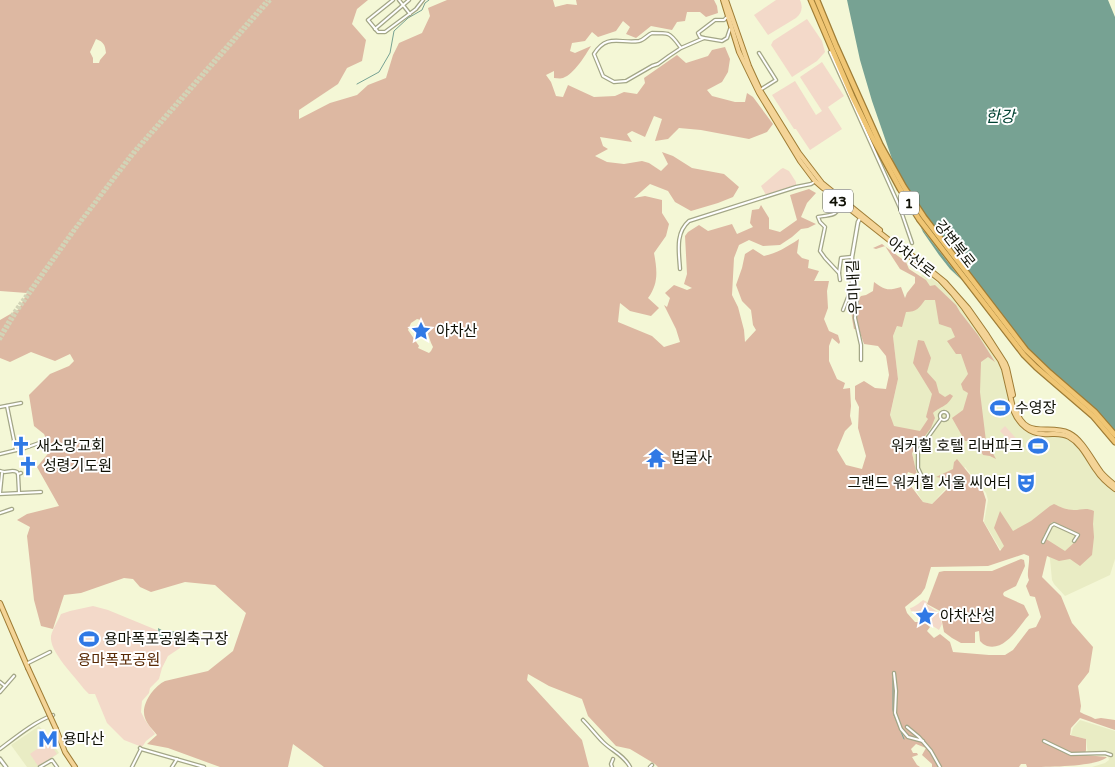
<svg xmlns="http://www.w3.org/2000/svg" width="1115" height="767" font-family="'Varela Round','Noto Sans KR',sans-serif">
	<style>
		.built { fill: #e9ecc4 }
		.green { fill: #f3d9c9 }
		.forest { fill: #ddb8a2; fill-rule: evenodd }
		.water { fill: #77a293 }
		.pier { fill: #f4f7d6 }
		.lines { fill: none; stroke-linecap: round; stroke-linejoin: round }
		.stream { stroke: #77a293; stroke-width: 1 }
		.secondary-tunnel { stroke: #d2d4b7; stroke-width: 3; stroke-dasharray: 3 1.5; stroke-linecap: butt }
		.pedestrian-casing { stroke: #a3a687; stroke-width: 4.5 }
		.minor-casing { stroke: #a3a687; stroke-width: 4.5 }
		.tertiary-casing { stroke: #a3a687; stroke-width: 5 }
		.primary-casing { stroke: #9f7d36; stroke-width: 6 }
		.trunk-casing { stroke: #9f7d36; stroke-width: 7 }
		.pedestrian { stroke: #fff; stroke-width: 2 }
		.minor { stroke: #fff; stroke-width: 2 }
		.tertiary { stroke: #fff; stroke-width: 2.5 }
		.primary { stroke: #f4d497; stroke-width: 4 }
		.trunk { stroke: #f0c674; stroke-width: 4.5 }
		.primary-bridge-casing { stroke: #9f7d36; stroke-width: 6; stroke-linecap: butt }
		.primary-bridge { stroke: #f4d497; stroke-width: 4 }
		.labels { text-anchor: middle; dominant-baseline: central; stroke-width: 4; stroke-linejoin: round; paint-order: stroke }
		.shield { fill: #fff; stroke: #575850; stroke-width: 1 }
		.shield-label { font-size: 14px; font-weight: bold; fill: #0f1005 }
		.street-label { font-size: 15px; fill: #0f1005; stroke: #fff }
		.poi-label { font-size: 15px; fill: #0f1005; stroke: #fff; text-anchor: start }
		.park-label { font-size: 15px; fill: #592a05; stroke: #fff }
		.water-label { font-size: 16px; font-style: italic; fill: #014233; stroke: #fff }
	</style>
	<rect width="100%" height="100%" fill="#f4f7d6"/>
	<g class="built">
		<path d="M923,273l15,10 22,23 39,55 3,8 11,44 2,7 13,12 8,3 19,-1 14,4 7,5 20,30 19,18v68l-5,16 -45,21 -11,-12 -2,-4 -2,-21 -7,-17 -36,10 -7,-3 -16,-27 4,-22 -2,-7 -21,-26 -33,37 -9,-2 -8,-13 2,-14 -5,-22 -24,-28 10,-46 -5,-43 24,-54z"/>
		<path d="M1080,720l35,11v36h-23l13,-4 4,-3 -1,-4 -20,-1 -2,-16 -15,-4 2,-7z"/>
		<path d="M39,726l6,7 14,20 -21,14h-11l-16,-22z"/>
	</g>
	<g class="green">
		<path d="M776,0h24c3,7 2,13 -4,18l-28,17 -14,-20z"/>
		<path d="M807,19l15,22 3,11 -8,9 -25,16 -21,-32 2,-4z"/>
		<path d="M822,62l22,34 -16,11 14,22 -32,21 -14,-21h-2l-22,-34 23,-14 21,34 6,-4 -22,-34z"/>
		<path d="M783,168l6,3 7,11v3l-30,10 -5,-9 20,-17z"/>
		<path d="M1005,426l17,19 -5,4 -17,-18z"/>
		<path d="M923,600l4,2 -1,2 13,9 3,11 -3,6 -20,-13 -5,-6h-3l-1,-3c3,0 11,-6 13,-8z"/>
		<path d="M93,606l15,4 51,21 14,1 11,7 -4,9 -12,8 -6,12 -3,11 -9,9 -1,5 -7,8 -1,11 4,8 10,14 -9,7 -4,6 -18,-7 -17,-17 -12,-29h-6l-5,-5c-9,-13 -35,-37 -33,-53 2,-8 7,-15 10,-22l9,-3z"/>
		<path d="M48,741l9,13 -19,12 -8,-12z"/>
	</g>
	<g class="forest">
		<path d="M0,0h368l-11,9 -5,15 14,16 -4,21 -15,7 -9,16 -39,26v9l31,-16 27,-8 11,-10 18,-7 7,-23 6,-12 23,-10 8,-17 -2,-8 19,-8h106l2,7 12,-3 10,1 -1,-5h138l3,6 1,7 -12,4 -6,-5h-13l-2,9 -8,1 -5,8 -21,-4 -15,12 -10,-4 4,-7 -7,-6 -7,10 -18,6 -6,-5 -7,9 -13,2 -2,8 5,2 16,-7c-6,10 -17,28 -28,32 -3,1 -6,0 -9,0v-7l-8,4 5,7 5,14 7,1 5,-12 26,12 21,-1 9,-4 13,2 8,-11 -1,-5 33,-23 9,8 22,-7 4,-6 13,-3 5,12 -2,13 -6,10 -15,8 5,6 23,6h10l2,-9 6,4 20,27 -6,8 -18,7 -48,-9 -22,-2 -11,11 -13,2 7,-22 -8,-3 -9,21 -13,-6 -5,3 5,8 -32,-5 3,9 5,3 -13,7 12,6 17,2 18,-3 7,2 12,8 7,-7 -6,-12 11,4 19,12 32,6 15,13 -6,10 -15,6 -27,8 -16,-9 -7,-11 -18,-7 -16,14 11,-2 17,4v13l7,11 -3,12 -12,17c3,17 5,30 -6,45l11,10 -8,8 -21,-5 -10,-8 -2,19 34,14 12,11 16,-5 -4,-13 -12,-24 3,2 3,-9 -5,-5 9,-8 13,5 5,-2 -8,-4 3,-10 -2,-38 3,-4 11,-7 9,6 24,-7 5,10 16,-7 -3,-4 2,-13 7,-1 2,-4 8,13v11l11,3 17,-12 -7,-25 19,-6 7,4 -9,10 -6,14 15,7 -8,4 -7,1 -9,8 -12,8 -17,1 -14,-6 -10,5 -5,13 -2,37 6,12 6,23 1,12 11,-12 -3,-5 -2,-15 -9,-9 -6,-16 6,-17 3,-14 8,-5 11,7c13,-3 23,-9 35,-17l-2,14 5,5 7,2 -1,8 11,3 -5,10h15l-2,10 1,17 -4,11 5,12 9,4 2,7 -1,2 -7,-6 -3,8v15l8,18 8,4 -2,6 7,-1 1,18 -1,10 2,8 -7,7 -8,19 9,15 16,4 4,-13 -8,-28 1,-21 -4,-8v-13l9,-5 11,7 11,1 3,-14 -3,-19 -8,-10 -14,-2 -5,-14 -5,-1c-3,-17 -5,-19 7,-33l5,-1 7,-4 1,-9c11,8 13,9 27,5l4,11 2,-5 8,-10v-6l-15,-8 -15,-23 -9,3 -3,-1 9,-4 24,18 3,7 17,11 4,6 5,-1 21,20 4,7 18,23 17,27 -7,-5 -7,5 -1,30 6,49 10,18 -6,-3 -7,-1 -7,-14h-11l-13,-23 11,-8 5,-17 -5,-3 -2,-6 7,-10 -7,-20h-5l-9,-13 8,-4 -4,-9 -12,-4 -4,-24h-10c-6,8 -8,12 -19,12l-4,15 -5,-1 -4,10 5,43 -8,36 4,11 26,5 8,-12 -2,-2 6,-23 -19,-31 5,-23 6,1 7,17 -4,14 9,10 3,11 6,4 5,-3 3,2c-7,12 -11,9 -20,17l2,5 -4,10 -19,25 5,22 -9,-3 -2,5 4,3v5l13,17 9,2 15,-15 1,-10 -12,-2 17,-8 1,-7 3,-3 26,32 3,9 -3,21 17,30 4,-5 -10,-18 6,-17 13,20 18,-10 19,-15 4,-2c6,3 13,6 20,6 7,0 12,-3 20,1l-1,13 1,13 -2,18 -12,11 -10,-7 -11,2 -12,-5 -5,21 19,19 11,27 21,24 -4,25 -11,14 3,20 -1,6c5,3 10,4 15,7l6,-1 14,2v10l-35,-12 -9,10 -1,7 16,4v11l-1,5 22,2c-10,10 -62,10 -80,10l-1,-3h-5l-2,3h-87v-3l-10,-9 4,-7 -10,-4 -5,5 2,4h4l1,2 -6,2 5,8 3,2h-262l-3,-3 -25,-15 -14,-3 -28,-30 -6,-17 -33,-13 -21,-12 -1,6 55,60 7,27h-265l-31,-23 -5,23h-68l-52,-19 -21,-4 10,-9c-4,-5 -10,-11 -12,-17 -5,-13 9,-32 20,-37l43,-10 25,-20 13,-38 -31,-28 -30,-3 -34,10 -11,-5 -7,-8 -9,-1 -43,15 -17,2 -11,34 -12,-3 -7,-26 -7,-64 3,-9 -13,-7 10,-6 32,-8 -22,-39 14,-17 -7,-16 -10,-8 -5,-31 21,-21 19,-8 5,-5 -4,-7 -15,7 -24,-9 -21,10 -10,-4v-38l19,-11 8,-16 -27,-2zM96,39c8,3 9,6 10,14l-6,7 -1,3h-6v-5l-3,-6zM417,319l4,1c1,5 3,6 6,11 2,5 3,11 6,16l-2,4 -2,2 -11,-5 1,-2 -11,-16 3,-7zM1052,522l28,13 -3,5 -12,11 -22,-14zM1024,554l5,2c1,8 -3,18 0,24l-3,6 4,10 5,1 6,20 -5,10 -7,2 -16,21 -8,5h-16l-36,-3 -3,-10 -10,-8 -6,4 -7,-7 3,-4 -6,-5h-9l-8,-9 -2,-6 16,-13 4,-6 6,-21 57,-1z"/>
		<path d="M1021,559l3,1 1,6 -9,20 -12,6 -1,2 1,2 20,9 5,10c-11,12 -23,36 -42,31 -3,-1 -5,-3 -7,-5l-1,-10 -4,1v11h-14l-9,-5 -8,-6 -4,-21 -13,-7 12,-32 5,-1h48z"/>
	</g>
	<g class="water">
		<path d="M847,0h261l7,17v430l-7,-10 -141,-152 -17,-16 -11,-14 -16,-23 -23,-50 -28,-81 -12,-41z"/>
		<path d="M158,628l9,5 4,-2 6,1 2,3 -2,5 -14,4 -4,-6z"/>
	</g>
	<path class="pier" d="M887,151l18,34 19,29 103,133 11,12 54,47 23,25v17l-24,-28 -51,-44 -19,-19 -108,-140 -15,-34z"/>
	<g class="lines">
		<g class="stream">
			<path d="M357,84l22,-12 11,-19 4,-22 14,-13 14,-8 3,-7 4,-3"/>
			<path d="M893,678v32l1,5 10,24"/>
		</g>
		<g class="secondary-tunnel">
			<path d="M0,335l13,-22 57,-79 61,-80 136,-154"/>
			<path d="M0,340l17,-28 62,-87 55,-71 137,-154"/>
		</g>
		<defs>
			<g id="pedestrian">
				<path d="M894,673l2,18 -1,22 6,16 7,8 15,4"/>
				<path d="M907,727l12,10 12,14 9,16"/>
			</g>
			<g id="minor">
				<path d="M393,0l-25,20 10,12h7l31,-23 7,-9"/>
				<path d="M399,0l11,14"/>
				<path d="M728,16l-4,4h-9l-17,13 2,4 4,1 18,3 5,-3 3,-9"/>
				<path d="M375,29l34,-29"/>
				<path d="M681,48l-12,8 -11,8 -6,2 -26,15 -12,1 -11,-6 -9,-22c13,-21 26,-10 45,-13 5,-1 8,-6 13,-8 3,0 13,0 16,1 5,2 10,10 13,14l23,-10"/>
				<path d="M830,52l70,156 12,35"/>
				<path d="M759,53l17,27 -16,10"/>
				<path d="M680,269c-1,-17 -5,-36 9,-48l107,-34 15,-3 5,-3"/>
				<path d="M839,273l-14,-15 -5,-7 5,-24 -5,-5 -2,-5c12,-3 18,1 24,-14"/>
				<path d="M840,280l-1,-7 2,-15 10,-1"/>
				<path d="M852,287l5,12 -2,19 6,27v15"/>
				<path d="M843,310l9,-23"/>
				<path d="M7,406l9,44"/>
				<path d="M0,407l21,-4"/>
				<circle cx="944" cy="416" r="4"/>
				<path d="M0,454l25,-6 17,-6"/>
				<path d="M0,471c6,3 11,-2 17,1l1,2 3,-1"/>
				<path d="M18,474l1,19"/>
				<path d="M924,488v-7l-6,-13v-17l23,-32"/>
				<path d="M0,493l2,-20"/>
				<path d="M0,494l41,-2"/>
				<path d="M0,513l12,-4"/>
				<path d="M1043,542l8,-16 3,-2 24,11 -4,6"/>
				<path d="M28,663l22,-11"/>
				<path d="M0,682l5,4"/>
				<path d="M0,692l14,-16"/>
				<path d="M583,720c7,7 13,15 20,22 9,9 21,13 27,25"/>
				<path d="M1044,741l27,13 34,-1 6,2"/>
				<path d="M0,749c16,-12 34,-27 53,-34"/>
				<path d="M141,749l63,18"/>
				<path d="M40,767l12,-7 5,7"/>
				<path d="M132,767l9,-18 -1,-1"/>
				<path d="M172,767l5,-8"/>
				<path d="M612,767l-1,-3 2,-5"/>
				<path d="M650,767l2,-2"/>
			</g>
			<g id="tertiary">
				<path d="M852,287v-30l6,-35 3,-5"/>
				<path d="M0,759l6,8"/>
			</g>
			<g id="primary">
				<path d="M723,0l16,52 20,41 41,68 15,20 8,7 117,92 13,14 11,14 36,52 4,9 10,43c5,12 16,22 29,22 10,1 17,-2 26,3 13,7 19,22 27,33 5,8 12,14 19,19"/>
				<path d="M726,0l23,66 11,24 39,63 23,30 58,47"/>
				<path d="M909,253l36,29 23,26 19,27 18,28 2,5 6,27"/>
				<path d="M1015,407c10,35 33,16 54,26 13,6 23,27 32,39 4,5 9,9 14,13"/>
				<path d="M0,603l28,65"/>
				<path d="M56,729l9,23 10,15"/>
			</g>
			<g id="trunk">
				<path d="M811,0l41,96 19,39 29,54 19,30 105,136 12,12 57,49 22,26"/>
				<path d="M817,0l19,46 44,98 24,43 20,30 102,133 24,23 45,39 20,23"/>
			</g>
		</defs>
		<use href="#pedestrian" class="pedestrian-casing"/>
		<use href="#minor" class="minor-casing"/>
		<use href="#tertiary" class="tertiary-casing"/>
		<use href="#primary" class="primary-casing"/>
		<use href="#trunk" class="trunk-casing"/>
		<use href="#pedestrian" class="pedestrian"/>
		<use href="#minor" class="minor"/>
		<use href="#tertiary" class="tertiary"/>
		<use href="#primary" class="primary"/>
		<use href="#trunk" class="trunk"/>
		<defs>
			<path id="primary-bridge" d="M28,668l28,61"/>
		</defs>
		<use href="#primary-bridge" class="primary-bridge-casing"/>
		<use href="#primary-bridge" class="primary-bridge"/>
	</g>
	<defs>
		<symbol id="sight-bare" viewBox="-9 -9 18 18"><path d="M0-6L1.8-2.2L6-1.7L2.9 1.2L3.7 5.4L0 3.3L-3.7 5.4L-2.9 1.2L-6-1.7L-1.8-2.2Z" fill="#3079e5" stroke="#fff" stroke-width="2.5" paint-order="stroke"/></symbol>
		<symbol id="stadium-bare" viewBox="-9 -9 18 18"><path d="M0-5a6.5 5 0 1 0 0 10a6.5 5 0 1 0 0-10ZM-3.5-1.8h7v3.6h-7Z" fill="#3079e5" stroke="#fff" stroke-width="2.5" paint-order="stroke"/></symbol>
		<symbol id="church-bare" viewBox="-9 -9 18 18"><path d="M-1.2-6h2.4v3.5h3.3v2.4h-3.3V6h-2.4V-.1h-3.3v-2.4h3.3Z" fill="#3079e5" stroke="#fff" stroke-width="2.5" paint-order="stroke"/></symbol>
		<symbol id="temple-bare" viewBox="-9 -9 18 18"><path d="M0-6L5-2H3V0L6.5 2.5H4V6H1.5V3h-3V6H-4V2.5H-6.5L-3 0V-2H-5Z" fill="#3079e5" stroke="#fff" stroke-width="2.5" paint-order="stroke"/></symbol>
		<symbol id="theatre-bare" viewBox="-9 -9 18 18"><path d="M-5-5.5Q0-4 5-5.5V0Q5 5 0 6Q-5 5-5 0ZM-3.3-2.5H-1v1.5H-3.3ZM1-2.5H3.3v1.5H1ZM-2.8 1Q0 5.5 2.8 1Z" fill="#3079e5" stroke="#fff" stroke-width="2.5" paint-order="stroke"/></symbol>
		<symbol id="metro-bare" viewBox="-9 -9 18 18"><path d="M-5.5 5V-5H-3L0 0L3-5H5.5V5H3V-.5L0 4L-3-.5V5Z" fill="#3079e5" stroke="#fff" stroke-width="2.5" paint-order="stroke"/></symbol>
	</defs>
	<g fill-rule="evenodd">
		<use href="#sight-bare" x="407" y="317" width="28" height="28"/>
		<use href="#stadium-bare" x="986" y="394" width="28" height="28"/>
		<use href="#church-bare" x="7" y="432" width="28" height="28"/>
		<use href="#stadium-bare" x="1024" y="432" width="28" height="28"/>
		<use href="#temple-bare" x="642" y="444" width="28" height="28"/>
		<use href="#church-bare" x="14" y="452" width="28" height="28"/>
		<use href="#theatre-bare" x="1012" y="469" width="28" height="28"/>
		<use href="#sight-bare" x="911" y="602" width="28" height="28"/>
		<use href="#stadium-bare" x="75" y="625" width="28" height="28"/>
		<use href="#metro-bare" x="34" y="725" width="28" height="28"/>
	</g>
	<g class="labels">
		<g class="shield">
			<rect x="823" y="189.5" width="30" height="23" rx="4"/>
			<rect x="899" y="191.5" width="20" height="23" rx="4"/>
		</g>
		<g class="shield-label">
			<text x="838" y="201">43</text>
			<text x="909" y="203">1</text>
		</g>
		<g class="street-label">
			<text transform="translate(955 244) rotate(52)">강변북로</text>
			<text transform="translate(911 257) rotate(38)">아차산로</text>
			<text transform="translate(854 287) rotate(-93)">우미내길</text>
		</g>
		<g class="poi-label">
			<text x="436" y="331">아차산</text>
			<text x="1015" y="408">수영장</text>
			<text x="36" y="446">새소망교회</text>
			<text x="1023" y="446" text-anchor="end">워커힐 호텔 리버파크</text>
			<text x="671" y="458">법굴사</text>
			<text x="43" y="466">성령기도원</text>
			<text x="1011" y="483" text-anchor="end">그랜드 워커힐 서울 씨어터</text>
			<text x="940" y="616">아차산성</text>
			<text x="104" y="639">용마폭포공원축구장</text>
			<text x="63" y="739">용마산</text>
		</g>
		<g class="park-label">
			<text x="119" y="660">용마폭포공원</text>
		</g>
		<g class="water-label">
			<text x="1000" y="117">한강</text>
		</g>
	</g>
</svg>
